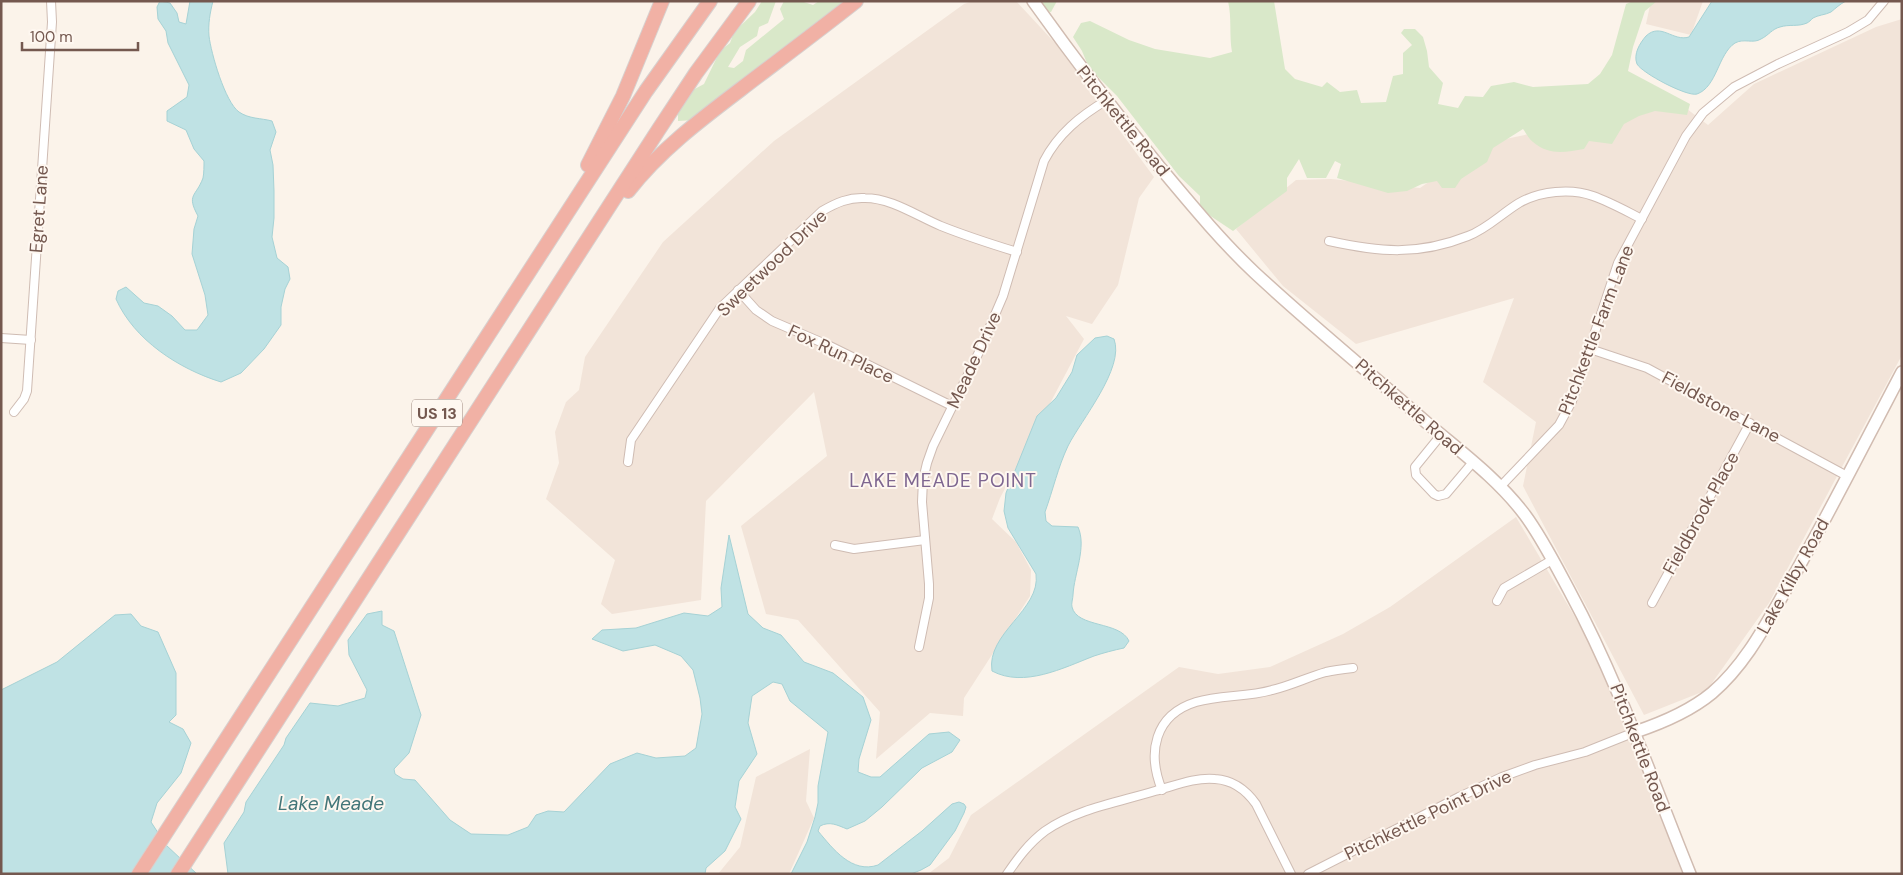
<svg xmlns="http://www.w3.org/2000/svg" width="1903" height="875" font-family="'DM Sans',sans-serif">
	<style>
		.residential { fill: #f2e4d9 }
		.green { fill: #d9e8c9 }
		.water { fill: #bfe2e4; stroke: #a6d2d5 }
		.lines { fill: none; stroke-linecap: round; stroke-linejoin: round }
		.street-casing { stroke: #cfbcb3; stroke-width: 10 }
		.secondary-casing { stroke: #d1bcb1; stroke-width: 14 }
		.highway-casing { stroke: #d8d0ce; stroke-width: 16 }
		.street { stroke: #fff; stroke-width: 8 }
		.secondary { stroke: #fff; stroke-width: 11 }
		.highway { stroke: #f1b1a5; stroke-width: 14 }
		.labels { text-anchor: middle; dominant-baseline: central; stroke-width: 4; stroke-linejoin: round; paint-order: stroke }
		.shield { fill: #fef7f0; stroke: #9d887f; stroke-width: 1 }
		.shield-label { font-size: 16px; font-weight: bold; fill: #74584f }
		.street-label { font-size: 18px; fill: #74584f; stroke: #fef7f0 }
		.neighbourhood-label { font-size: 19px; letter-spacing: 1px; fill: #7e6690; stroke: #fef7f0 }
		.water-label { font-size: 19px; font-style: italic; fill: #427578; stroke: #fef7f0 }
	</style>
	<rect width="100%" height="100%" fill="#fbf3ea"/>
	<g class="residential">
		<path d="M973,1h43l39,42 99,134 -15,21 -21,87 -26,39 -26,-8 18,23 -84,159 -8,21 24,23 15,28 -1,26 -66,102 -1,18 -33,-3 -54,46 4,-47 -82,-92 -32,-6 -25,-88 86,-70 -13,-64 -108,109 -5,99 -89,14 -11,-10 14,-44 -69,-61 13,-36 -4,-31 11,-30 13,-12 6,-33 78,-115 111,-101 190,-137z"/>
		<path d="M1651,1h52l-12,34 -45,-11z"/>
		<path d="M1902,19v336l-133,248 -62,87 -63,25 -121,-229 13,-64 -53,-40 31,-84 -158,46 -73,-58 -47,-57 60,-49 35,-1 89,9 66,-45 177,-37 24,3 21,16 46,-41 122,-57z"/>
		<path d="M1516,517l69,117 36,77 62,163h-755l21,-16 22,-43 208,-148 39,7 52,-7 73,-33 47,-27z"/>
		<path d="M810,749l-4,52 8,17 -25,56h-71l22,-27 16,-70z"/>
	</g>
	<g class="green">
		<path d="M762,1h14l-8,22 -9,4 -2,9 -17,11 -12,20 6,1 9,-7 3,-11 38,-31 -4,-10 4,-8h17l12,4 6,-4h27l-151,119 -17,1v-11l13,-19 13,-7 16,-33 10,-8 4,-11 21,-20z"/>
		<path d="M1036,1h21l-6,11 -7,-1z"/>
		<path d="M1228,1h46l11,68 10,10 27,8 5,-5 13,10 17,-2 4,13 25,-1 7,-26 10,-2v-21l9,-8 -11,-12 3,-4h11l8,8 4,14 2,16 14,16 -5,21 20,4 7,-12 18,1 8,-11 23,-4 19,5 55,-3 12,-10 12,-19 14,-51 7,-3h24l-12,10 -12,36 -5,24 62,33 -3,11 -32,-4 -16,5 -15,8 -12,20 -23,-3 -5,8c-18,3 -35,7 -51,-7 -4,-3 -7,-9 -10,-13l-30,19 -6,14 -26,17 -6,9h-13l-5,-7 -15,3 -15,7 -19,2 -51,-15 4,-14 -6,-3 -9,17h-19l-8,-19 -12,19v13l-54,40 -33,-22v-13l-21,-20 -62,-80 -28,-28 -7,-17 -9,-14 8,-14 9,-2 39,19 26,9 55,9 22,-6c-3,-17 0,-34 -4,-51z"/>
	</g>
	<g class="water">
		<path d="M160,1l10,2 7,10 2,9 7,2 4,-23h23c-3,12 -5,23 -4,35 2,17 16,66 30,76 10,7 22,6 33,9l4,11 -6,18 3,15 1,26v27l-2,19 5,21 11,9 2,12 -5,10 -4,18v18l-17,24 -23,24 -20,9c-42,-13 -87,-42 -105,-83l2,-8 8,-4 18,16 14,3 14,10 13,14h12l11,-15 -3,-20 -13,-41 2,-25 4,-13c-12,-22 -2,-19 5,-38 1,-5 1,-12 1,-17l-10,-12 -8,-19 -19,-9v-10l20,-14 2,-12 -21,-42 -2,-12 -8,-12 -1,-12z"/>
		<path d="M1712,1h134c-6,3 -10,7 -15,11 -6,3 -13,3 -18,6 -2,2 -4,4 -6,5 -9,4 -18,1 -27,4 -8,2 -11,8 -19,12 -8,5 -17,-1 -26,4 -17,11 -18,44 -38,51 -10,3 -55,-21 -60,-30 -4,-10 3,-21 9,-28 15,-14 27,6 43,1z"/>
		<path d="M1107,336l7,3c11,29 -33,81 -46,107 -10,21 -15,44 -23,66l1,9 6,5 26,1c9,20 -4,47 -5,68 0,3 -2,9 -1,12 5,21 48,14 57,34l-5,7c-10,2 -21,5 -30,8 -31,12 -70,32 -102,15 -6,-38 49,-61 44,-97l-28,-46 -4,-17 2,-18 31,-77 19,-18 16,-26 5,-17 18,-17z"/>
		<path d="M729,535l19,79 15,14 18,7 23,27 29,11 30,24 8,23 -12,39 -1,13 13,5h9l49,-43 20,-2 11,8 -8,12 -30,16 -40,39 -17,14 -18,8c-10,-4 -17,-8 -27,-3l-2,5c15,18 34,43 60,34l44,-34 30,-27 7,-2 5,2 2,3 -2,6 -9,18 -25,34 -9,5 -10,4h-120l16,-32 8,-25 3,-14v-17l10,-54 -38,-31 -8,-17 -9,-2 -21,14 -4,27 9,31 -18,27 -4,26 6,12 -16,32 -19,17 -1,6h-477l-4,-31 20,-31 2,-10 38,-57 2,-7 24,-35 28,3 27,-8 2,-8 -18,-35 -1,-15 19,-26 15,-3v14l12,6 27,84 -12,38 -15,16 1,5 8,5 12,1 35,40 21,14 37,1 20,-8 8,-12 12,-4 16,1 46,-48 27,-11 19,5 29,-2 11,-8 6,-34 -2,-16 -7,-28 -12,-14 -26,-11 -32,6 -31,-12 10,-9 34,-2 48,-15 24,3 14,-9 -1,-19z"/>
		<path d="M131,614l10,12 17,6 18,41v42l-7,7 14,7 8,14 -10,30 -24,30 -6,19 15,23 31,29h-196v-184l56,-28 58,-47z"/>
	</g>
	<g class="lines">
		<defs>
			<g id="street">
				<path d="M1329,241c50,11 89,15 139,-5 19,-7 33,-22 51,-33 21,-12 52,-15 74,-7 17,6 33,15 49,23"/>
				<path d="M738,290l18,20 16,11 58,25 122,60"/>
				<path d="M1,338l30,2"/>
				<path d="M1590,349l57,19 200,108"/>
				<path d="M14,412l10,-13 3,-8 25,-369 -1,-21"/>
				<path d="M1441,435l-26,32 1,8 18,19 4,2 8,-2 27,-32"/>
				<path d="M628,462l3,-22 89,-132 102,-97c14,-8 27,-14 43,-13 26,0 52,18 76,28 25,10 50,18 76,26"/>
				<path d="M1500,487l59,-62 13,-24 46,-138 68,-127 17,-23 31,-26 44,-23 70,-32 20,-12 16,-19"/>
				<path d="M835,545l19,4 71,-9"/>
				<path d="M1497,601l7,-13 48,-28"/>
				<path d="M1652,603l98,-180"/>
				<path d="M919,647l10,-49v-14l-7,-82 1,-22 4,-17 6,-17 46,-94 24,-56 41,-135c14,-27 36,-45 63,-61"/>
				<path d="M1162,790c-15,-37 -8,-75 34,-88 24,-7 51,-5 76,-12 18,-4 36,-13 54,-18 9,-2 18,-3 27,-4"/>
				<path d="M1007,874c11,-16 22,-31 38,-43 31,-22 74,-29 110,-40 19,-5 40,-14 60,-12 18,1 31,11 41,25l35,70"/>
				<path d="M1308,874l151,-77 43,-20 33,-12 50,-13 50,-20"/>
			</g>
			<g id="secondary">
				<path d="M1033,1c40,56 82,111 125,164 31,37 62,75 97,108 56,52 115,100 172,150 34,29 71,56 98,92 17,23 31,51 45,77 49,91 81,186 120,282"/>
				<path d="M1635,732c27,-9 54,-20 77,-39 34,-29 54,-69 76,-107 40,-70 76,-142 114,-214"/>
			</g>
			<g id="highway">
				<path d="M588,165l35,-69 39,-95"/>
				<path d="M628,191c31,-40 72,-71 113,-102 38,-29 77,-58 115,-88"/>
				<path d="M139,874l507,-783 64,-90"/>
				<path d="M178,874l481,-745 37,-56 53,-72"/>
			</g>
		</defs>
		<use href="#street" class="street-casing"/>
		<use href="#secondary" class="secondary-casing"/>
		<use href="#highway" class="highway-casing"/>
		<use href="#street" class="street"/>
		<use href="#secondary" class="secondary"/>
		<use href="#highway" class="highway"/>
	</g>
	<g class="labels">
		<rect class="shield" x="412" y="399.5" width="50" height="27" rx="4"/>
		<g class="shield-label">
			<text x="437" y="413">US 13</text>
		</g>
		<g class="street-label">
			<text transform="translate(1123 121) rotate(51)">Pitchkettle Road</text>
			<text transform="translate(39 209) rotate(-86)">Egret Lane</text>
			<text transform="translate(772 263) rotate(-44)">Sweetwood Drive</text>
			<text transform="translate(1596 330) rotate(-69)">Pitchkettle Farm Lane</text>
			<text transform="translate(841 354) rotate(25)">Fox Run Place</text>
			<text transform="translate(974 360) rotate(-65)">Meade Drive</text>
			<text transform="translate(1409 407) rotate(41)">Pitchkettle Road</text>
			<text transform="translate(1721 407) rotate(28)">Fieldstone Lane</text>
			<text transform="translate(1701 513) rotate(-61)">Fieldbrook Place</text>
			<text transform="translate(1793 576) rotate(-61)">Lake Kilby Road</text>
			<text transform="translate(1640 748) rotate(69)">Pitchkettle Road</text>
			<text transform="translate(1428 815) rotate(-26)">Pitchkettle Point Drive</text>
		</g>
		<g class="neighbourhood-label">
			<text x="943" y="480">LAKE MEADE POINT</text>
		</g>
		<g class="water-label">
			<text x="331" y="803">Lake Meade</text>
		</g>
	</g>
	<rect width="1903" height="875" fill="none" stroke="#74584f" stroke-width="5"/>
	<path d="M22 42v8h116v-8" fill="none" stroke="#74584f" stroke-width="2.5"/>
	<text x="30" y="42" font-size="15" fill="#74584f" stroke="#fef7f0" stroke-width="4" paint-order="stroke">100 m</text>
</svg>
